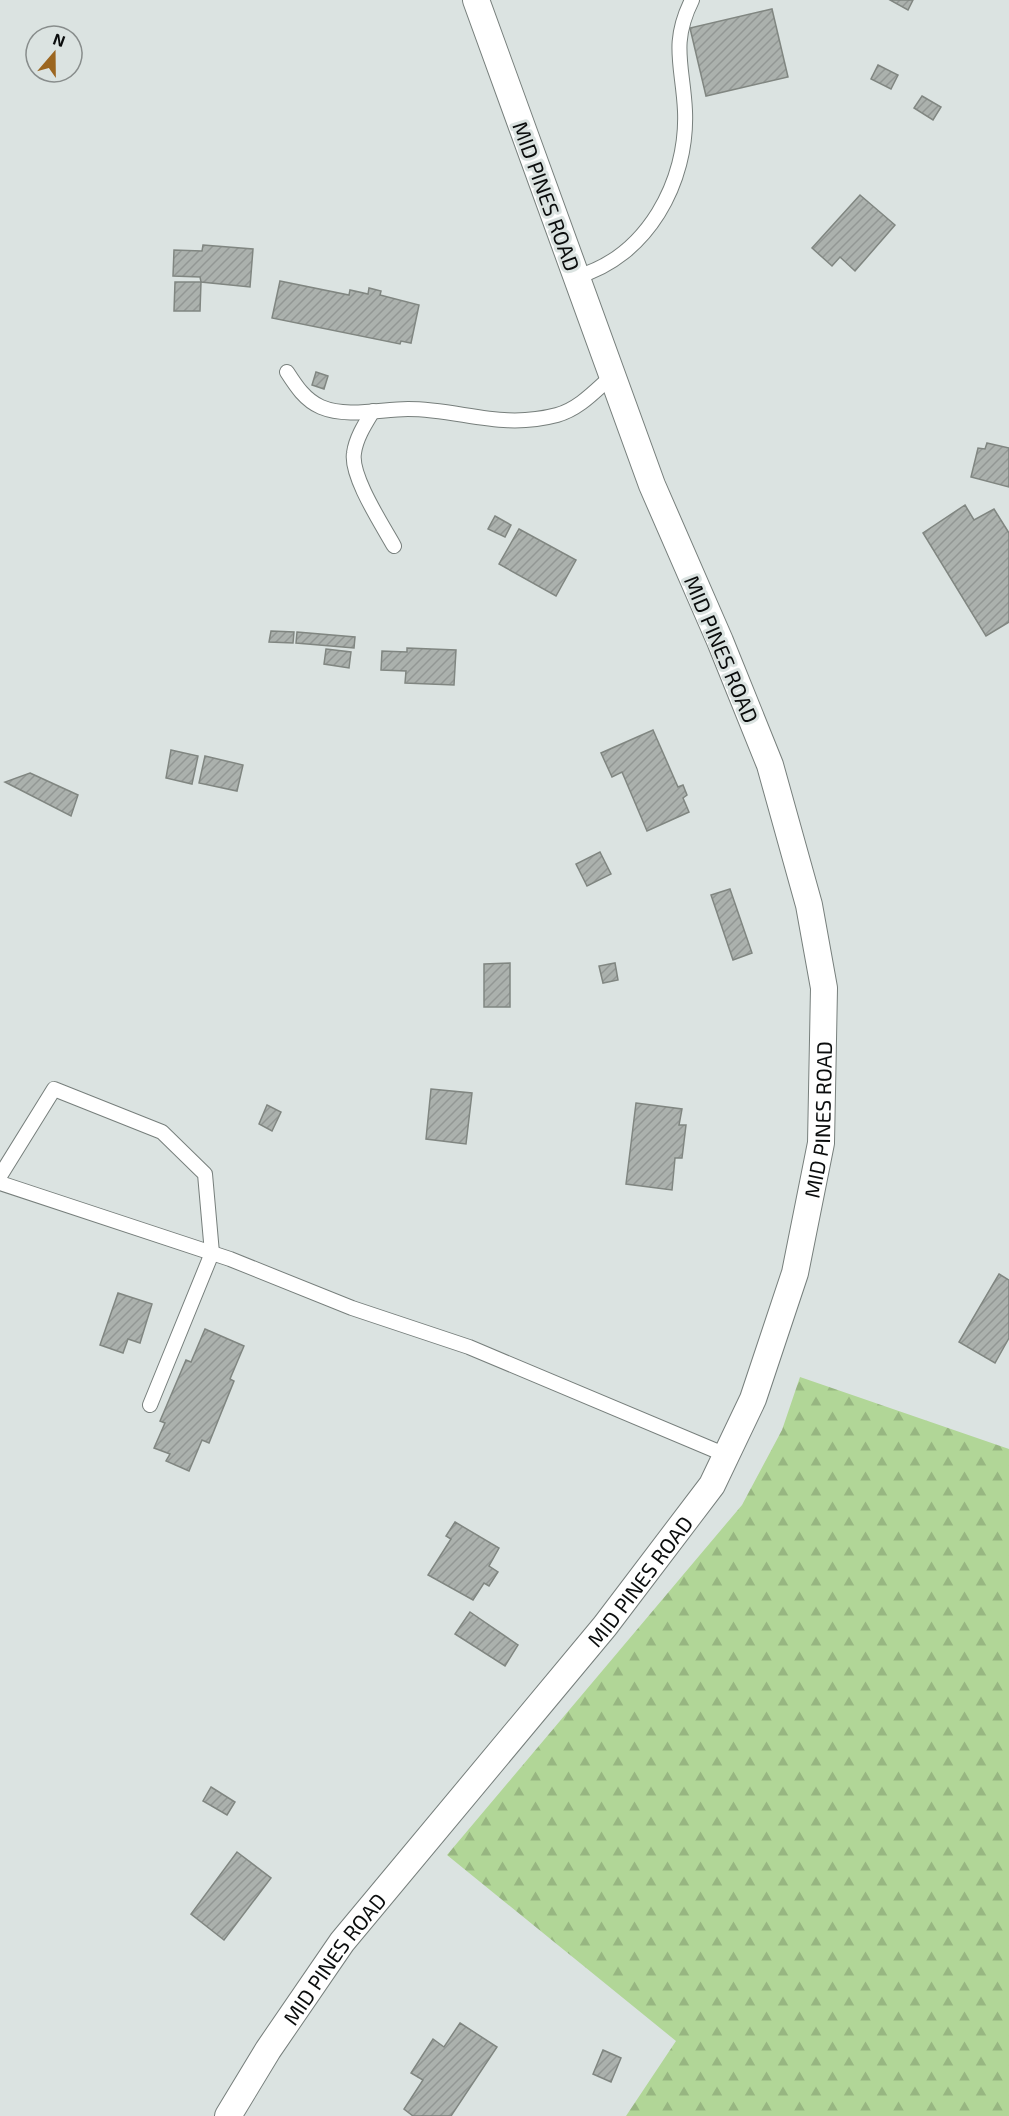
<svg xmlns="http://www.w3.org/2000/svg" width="1009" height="2116" font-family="'Exo 2',sans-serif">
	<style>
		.forest { fill: url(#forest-firs) }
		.building { fill: url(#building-hatch); stroke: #808681; stroke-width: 1.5 }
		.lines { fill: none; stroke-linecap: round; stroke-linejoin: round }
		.lane-casing { stroke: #777f7c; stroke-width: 16 }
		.street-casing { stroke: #777f7c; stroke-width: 28 }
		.lane { stroke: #fff; stroke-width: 14 }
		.street { stroke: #fff; stroke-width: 26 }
		.labels { text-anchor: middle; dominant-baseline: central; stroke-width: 6; stroke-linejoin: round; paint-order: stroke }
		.street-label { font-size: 21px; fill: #0b0d0d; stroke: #dbe3e1 }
	</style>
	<defs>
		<pattern id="forest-firs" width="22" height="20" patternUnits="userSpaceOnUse" patternTransform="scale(1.5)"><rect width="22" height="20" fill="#b1d697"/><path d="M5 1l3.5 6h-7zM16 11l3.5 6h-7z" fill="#97b681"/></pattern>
		<pattern id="building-hatch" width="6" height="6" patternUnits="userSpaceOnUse" patternTransform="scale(1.5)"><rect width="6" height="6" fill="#abb1ad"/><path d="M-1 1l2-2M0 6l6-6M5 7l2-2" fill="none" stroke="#929794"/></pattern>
	</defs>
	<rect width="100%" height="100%" fill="#dbe3e1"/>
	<path class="forest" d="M800,1377l209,72v667h-383l50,-75 -229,-186 295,-350 40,-75z"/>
	<g class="building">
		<path d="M890,0h23l-5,10z"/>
		<path d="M772,9l16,68 -82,19 -16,-68z"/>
		<path d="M878,65l20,10 -7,14 -20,-10z"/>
		<path d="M922,96l19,11 -8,13 -19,-12z"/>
		<path d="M860,195l35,30 -40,46 -15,-14 -8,9 -20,-18z"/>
		<path d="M203,245l50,4 -3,38 -49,-5 -1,-5 -27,-1 1,-26 28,1z"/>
		<path d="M280,281l69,14 1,-5 18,4 1,-6 12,3 -1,4 39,10 -8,38 -10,-2 -1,3 -128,-26z"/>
		<path d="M175,282h26l-1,29h-26z"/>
		<path d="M316,372l12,4 -4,13 -12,-4z"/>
		<path d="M987,443l22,5v39l-38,-10 7,-29 7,1z"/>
		<path d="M965,505l9,15 20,-11 15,24v89l-23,14 -63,-103z"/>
		<path d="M495,516l16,9 -6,12 -17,-8z"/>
		<path d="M519,529l57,31 -20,36 -57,-32z"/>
		<path d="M271,631l23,1 -1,11 -24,-1z"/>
		<path d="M297,632l58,5 -1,11 -58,-5z"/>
		<path d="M407,648l49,2 -2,35 -49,-2 1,-12 -25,-1 1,-19 25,1z"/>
		<path d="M326,649l25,3 -2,16 -25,-4z"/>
		<path d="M653,730l25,57 5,-2 4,10 -4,3 6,14 -42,19 -25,-59 -10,5 -11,-24z"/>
		<path d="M171,750l27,6 -6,28 -26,-6z"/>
		<path d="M205,756l38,9 -6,26 -38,-8z"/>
		<path d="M30,773l48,22 -7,21 -66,-34z"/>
		<path d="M600,852l11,22 -24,12 -11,-22z"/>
		<path d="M730,889l22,64 -19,7 -22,-65z"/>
		<path d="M510,963v44h-26v-43z"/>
		<path d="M615,963l3,17 -15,3 -4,-17z"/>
		<path d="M431,1089l41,4 -6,51 -40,-5z"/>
		<path d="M636,1103l46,6 -3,16h7l-4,33h-7l-3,32 -46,-6z"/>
		<path d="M267,1105l14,7 -9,19 -13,-7z"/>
		<path d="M999,1274l10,6v58l-14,25 -36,-21z"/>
		<path d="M118,1293l34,11 -12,39 -12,-4 -5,14 -23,-8z"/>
		<path d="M205,1329l39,17 -14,33 4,2 -25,62 -7,-3 -13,31 -23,-10 4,-7 -16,-6 11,-25 -5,-2 26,-61 5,2z"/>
		<path d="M455,1522l44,26 -10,18 9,6 -9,14 -5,-3 -11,17 -45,-25 23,-36 -5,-3z"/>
		<path d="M470,1612l48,33 -13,21 -50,-32z"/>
		<path d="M211,1787l24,15 -8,13 -24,-14z"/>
		<path d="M237,1852l34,26 -47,62 -33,-26z"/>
		<path d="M460,2023l37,24 -46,69h-38l-9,-7 19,-29 -12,-7 22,-34 11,8z"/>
		<path d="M603,2050l18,8 -10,24 -18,-8z"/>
	</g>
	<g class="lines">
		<defs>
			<g id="lane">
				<path d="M576,277c71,-20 112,-95 109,-166 -2,-45 -15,-67 7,-111"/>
				<path d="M287,372c9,14 18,28 34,35 26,11 60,2 87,2 53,0 92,21 149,6 22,-6 38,-24 55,-39"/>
				<path d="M373,411c-8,13 -17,27 -19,42 -4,23 29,73 40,93"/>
				<path d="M0,1176l54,-87 108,43 43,42 7,79 -62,152"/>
				<path d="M0,1183l230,76 122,49 117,39 257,108"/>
			</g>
			<g id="street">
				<path id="s1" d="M228,2116l40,-66 74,-108 263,-316 107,-141 41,-86 42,-126 26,-130 3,-155 -15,-83 -39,-140 -50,-124 -68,-156 -176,-485"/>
			</g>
		</defs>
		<use href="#lane" class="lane-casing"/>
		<use href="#street" class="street-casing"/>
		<use href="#lane" class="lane"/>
		<use href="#street" class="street"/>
	</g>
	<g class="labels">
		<g class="street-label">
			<text transform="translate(547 196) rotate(70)">MID PINES ROAD</text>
			<text transform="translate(722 649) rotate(67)">MID PINES ROAD</text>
			<text stroke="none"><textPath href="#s1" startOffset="1180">MID PINES ROAD</textPath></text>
			<text stroke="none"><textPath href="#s1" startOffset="676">MID PINES ROAD</textPath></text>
			<text stroke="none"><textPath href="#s1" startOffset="190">MID PINES ROAD</textPath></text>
		</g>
	</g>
	<g transform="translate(54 54) rotate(20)"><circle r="28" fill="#dbe3e1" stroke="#888d8c" stroke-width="1.5"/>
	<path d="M0-4.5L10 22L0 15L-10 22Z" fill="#9c6620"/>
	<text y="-9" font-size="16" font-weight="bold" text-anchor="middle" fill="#0b0d0d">N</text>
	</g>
</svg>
